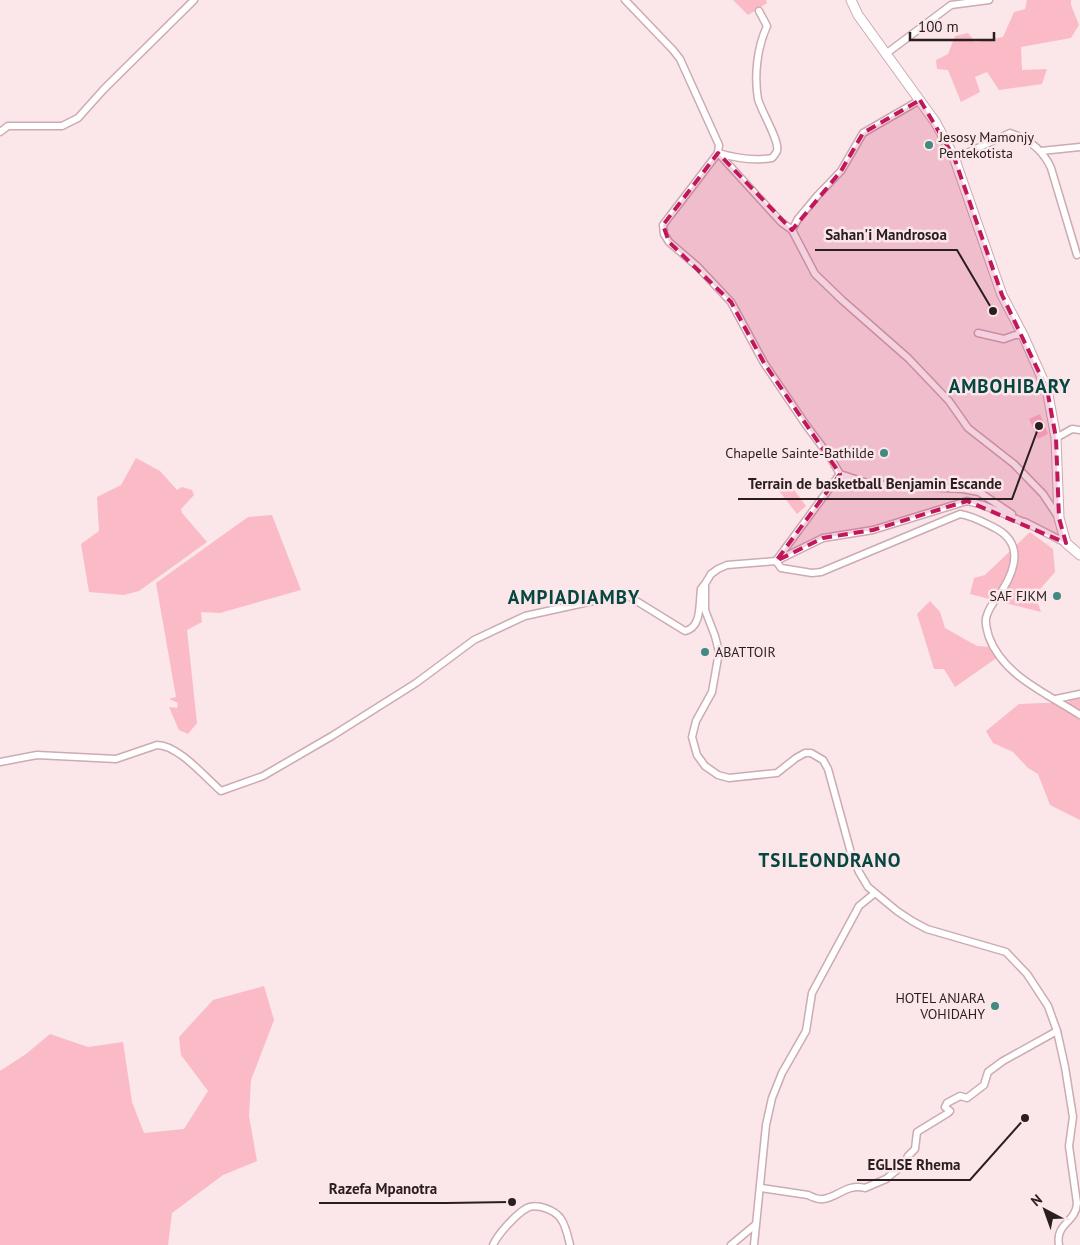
<svg xmlns="http://www.w3.org/2000/svg" width="1080" height="1245" font-family="'PT Sans',sans-serif">
	<style>
		.green { fill: #fabbc7 }
		.lines { fill: none; stroke-linecap: round; stroke-linejoin: round }
		.street-casing { stroke: #ccabb1; stroke-width: 9 }
		.secondary-casing { stroke: #ccabb1; stroke-width: 11 }
		.street { stroke: #fff; stroke-width: 6 }
		.secondary { stroke: #fff; stroke-width: 9 }
		.marked { fill: #c2185b; fill-opacity: 0.2; stroke: #c2185b; stroke-width: 4; stroke-dasharray: 10 6; stroke-linejoin: round }
		.poi-dot { fill: #428981; stroke: #fbe6e9; stroke-width: 2 }
		.labels { text-anchor: middle; dominant-baseline: central; stroke-width: 5; stroke-linejoin: round; paint-order: stroke }
		.poi-label { font-size: 14px; fill: #2a1e20; stroke: #fbe6e9; text-anchor: end }
		.district-label { font-size: 19px; font-weight: bold; letter-spacing: 1px; fill: #064641; stroke: #fbe6e9 }
		.leader { fill: none; stroke: #2a1e20; stroke-width: 2 }
		.callout-dot { fill: #2a1e20; stroke: #fbe6e9; stroke-width: 2 }
		.callout-label { font-size: 15px; text-anchor: middle; font-weight: bold; fill: #2a1e20; stroke: #fbe6e9; stroke-width: 5; stroke-linejoin: round; paint-order: stroke }
	</style>
	<rect width="100%" height="100%" fill="#fbe6e9"/>
	<g class="green">
		<path d="M733,0h33l1,3 -19,12z"/>
		<path d="M1027,0h44v5l8,20 -8,13 -50,9 1,23 25,-1 -5,15 -43,6 -12,-18 -12,5 5,15 -19,10 -13,-32 -11,-1 -1,-9 12,-6 7,-18 13,-3 7,9 28,-5 11,-25 11,-3z"/>
		<path d="M1040,414l8,20 -10,5 -9,-20z"/>
		<path d="M136,458l24,13 17,19 5,-3 10,3 2,5 -13,14 1,4 25,29 -68,49 -15,4 -35,-3 -8,-48 18,-13 -2,-34 24,-12z"/>
		<path d="M786,479l20,27 -9,8 -21,-27z"/>
		<path d="M272,515l29,75 -81,23 -19,-1 1,10 -15,8 10,93 -9,11 -9,-4 -10,-23 8,1 1,-5 -9,-4 7,-2 -20,-114 92,-66z"/>
		<path d="M1030,532l23,17 2,23 -20,23 6,17 -71,-18 4,-16 11,-3z"/>
		<path d="M930,601l10,11 5,16 32,18 16,1 5,10 -43,30 -11,-18h-10l-17,-55z"/>
		<path d="M1077,695l3,4v121l-30,-15 -12,-31 -10,-6 -15,-16 -20,-9 -7,-12 33,-27 49,-2z"/>
		<path d="M264,986l10,34 -23,60 -2,36 8,45 -34,14 -51,38 -4,32h-168v-174l26,-17 24,-20 38,13 35,-5 9,60 12,31 40,-4 24,-38 -27,-36 -2,-18 34,-37z"/>
	</g>
	<g class="lines">
		<defs>
			<g id="street">
				<path d="M625,0l48,50 7,9 39,86 -1,8 -55,72 1,9 5,8 28,24 34,36 33,61 42,62 24,32 10,17 30,10 93,5 16,3 33,22"/>
				<path d="M887,53l64,-48 38,-5"/>
				<path d="M920,100l-57,33 -22,38 -23,24 -20,24 -6,11 23,44 27,26 66,58 41,43 19,27 46,36 29,30 16,24"/>
				<path d="M0,132l8,-6h54l16,-8 26,-29 90,-89"/>
				<path d="M1041,151l39,-4"/>
				<path d="M718,153c17,5 36,8 54,5 1,-1 5,-6 5,-7 3,-10 -16,-40 -19,-52 -4,-23 -1,-51 9,-73l-8,-15"/>
				<path d="M719,154l62,68 11,8"/>
				<path d="M954,159l56,-26c19,6 33,17 41,35l26,87"/>
				<path d="M978,333l26,6 11,-4h8"/>
				<path d="M1056,438l16,-9 8,1"/>
				<path d="M840,474l-64,87 5,7 31,5 9,-1 139,-58c13,2 23,8 35,14 27,14 22,38 8,61 -5,8 -13,16 -16,26 -3,6 0,15 2,22 14,39 59,57 91,78"/>
				<path d="M1025,522l41,21"/>
				<path d="M1026,523l-43,-18 -16,-4 -94,29 -50,8 -47,23 -49,4 -9,4 -7,5 -6,10v26l10,26 4,16 -7,40 -16,29 -4,16 5,18 8,11 13,9 11,3 48,-5 19,-15 9,-5h6l12,7 5,9 23,84 8,19 9,15 29,24 15,10 15,8 79,23 21,22 21,32 9,25 8,36 8,50 -4,29 8,57c-1,20 -22,20 -18,42"/>
				<path d="M1056,699l24,-5"/>
				<path d="M0,762l37,-7 79,4 41,-14c21,0 48,32 64,46l42,-15 69,-40 84,-53 58,-43 51,-24 100,-22 60,37c17,-3 14,-28 16,-42l3,-4"/>
				<path d="M761,1188l47,7c4,2 10,5 15,4 14,-1 24,-16 42,-11l21,-9 18,-15 4,-8 7,-7 2,-17 31,-19 2,-2 -5,-4 2,-4 13,-7 7,2 17,-13 4,-13 15,-11 54,-30"/>
				<path d="M493,1245c5,-11 23,-31 34,-37 10,-5 28,2 34,11 5,7 7,18 9,26"/>
				<path d="M731,1245l24,-20"/>
				<path d="M754,1245l12,-120 6,-27 10,-25 24,-42 6,-38 47,-87 16,-13"/>
			</g>
			<path id="secondary" d="M851,0l7,15 78,108 18,34 48,138 21,40 24,54 9,49 3,80 7,25 14,12"/>
		</defs>
		<use href="#street" class="street-casing"/>
		<use href="#secondary" class="secondary-casing"/>
		<use href="#street" class="street"/>
		<use href="#secondary" class="secondary"/>
	</g>
	<path class="marked" d="M920,100l34,57 48,138 45,94 9,49 3,80 7,25 -99,-42 -94,29 -50,8 -47,23 64,-87 -76,-111 -33,-61 -62,-60 -6,-17 55,-72 74,77 49,-59 22,-38z"/>
	<g class="poi-dot">
		<circle cx="929" cy="145" r="5"/>
		<circle cx="884" cy="453" r="5"/>
		<circle cx="1057" cy="596" r="5"/>
		<circle cx="705" cy="652" r="5"/>
		<circle cx="995" cy="1006" r="5"/>
	</g>
	<g class="labels">
		<g class="poi-label">
			<text x="939" y="137" text-anchor="start">Jesosy Mamonjy<tspan x="939" dy="16">Pentekotista</tspan></text>
			<text x="874" y="453">Chapelle Sainte-Bathilde</text>
			<text x="1047" y="596">SAF FJKM</text>
			<text x="715" y="652" text-anchor="start">ABATTOIR</text>
			<text x="985" y="998">HOTEL ANJARA<tspan x="985" dy="16">VOHIDAHY</tspan></text>
		</g>
		<g class="district-label">
			<text x="1010" y="386">AMBOHIBARY</text>
			<text x="574" y="597">AMPIADIAMBY</text>
			<text x="830" y="860">TSILEONDRANO</text>
		</g>
	</g>
	<path class="leader" d="M993 311L957 250H815M1039 426L1012 499H738M1025 1118L970 1180H857M512 1202L447 1203H319"/>
	<g class="callout-dot">
		<circle cx="993" cy="311" r="5"/>
		<circle cx="1039" cy="426" r="5"/>
		<circle cx="1025" cy="1118" r="5"/>
		<circle cx="512" cy="1202" r="5"/>
	</g>
	<g class="callout-label">
		<text x="886" y="240">Sahan'i Mandrosoa</text>
		<text x="875" y="489">Terrain de basketball Benjamin Escande</text>
		<text x="914" y="1170">EGLISE Rhema</text>
		<text x="383" y="1194">Razefa Mpanotra</text>
	</g>
	<g transform="translate(1045 1210) rotate(319)" stroke="#fbe6e9" stroke-width="4" paint-order="stroke">
	<path d="M0-4L9 19L0 12L-9 19Z" fill="#2a1e20"/>
	<text y="-8" font-size="14" font-weight="bold" text-anchor="middle" fill="#2a1e20">N</text>
	</g>
	<path d="M910 32v8h84v-8" fill="none" stroke="#2a1e20" stroke-width="2.5"/>
	<text x="918" y="32" font-size="15" fill="#2a1e20" stroke="#fbe6e9" stroke-width="4" paint-order="stroke">100 m</text>
</svg>
